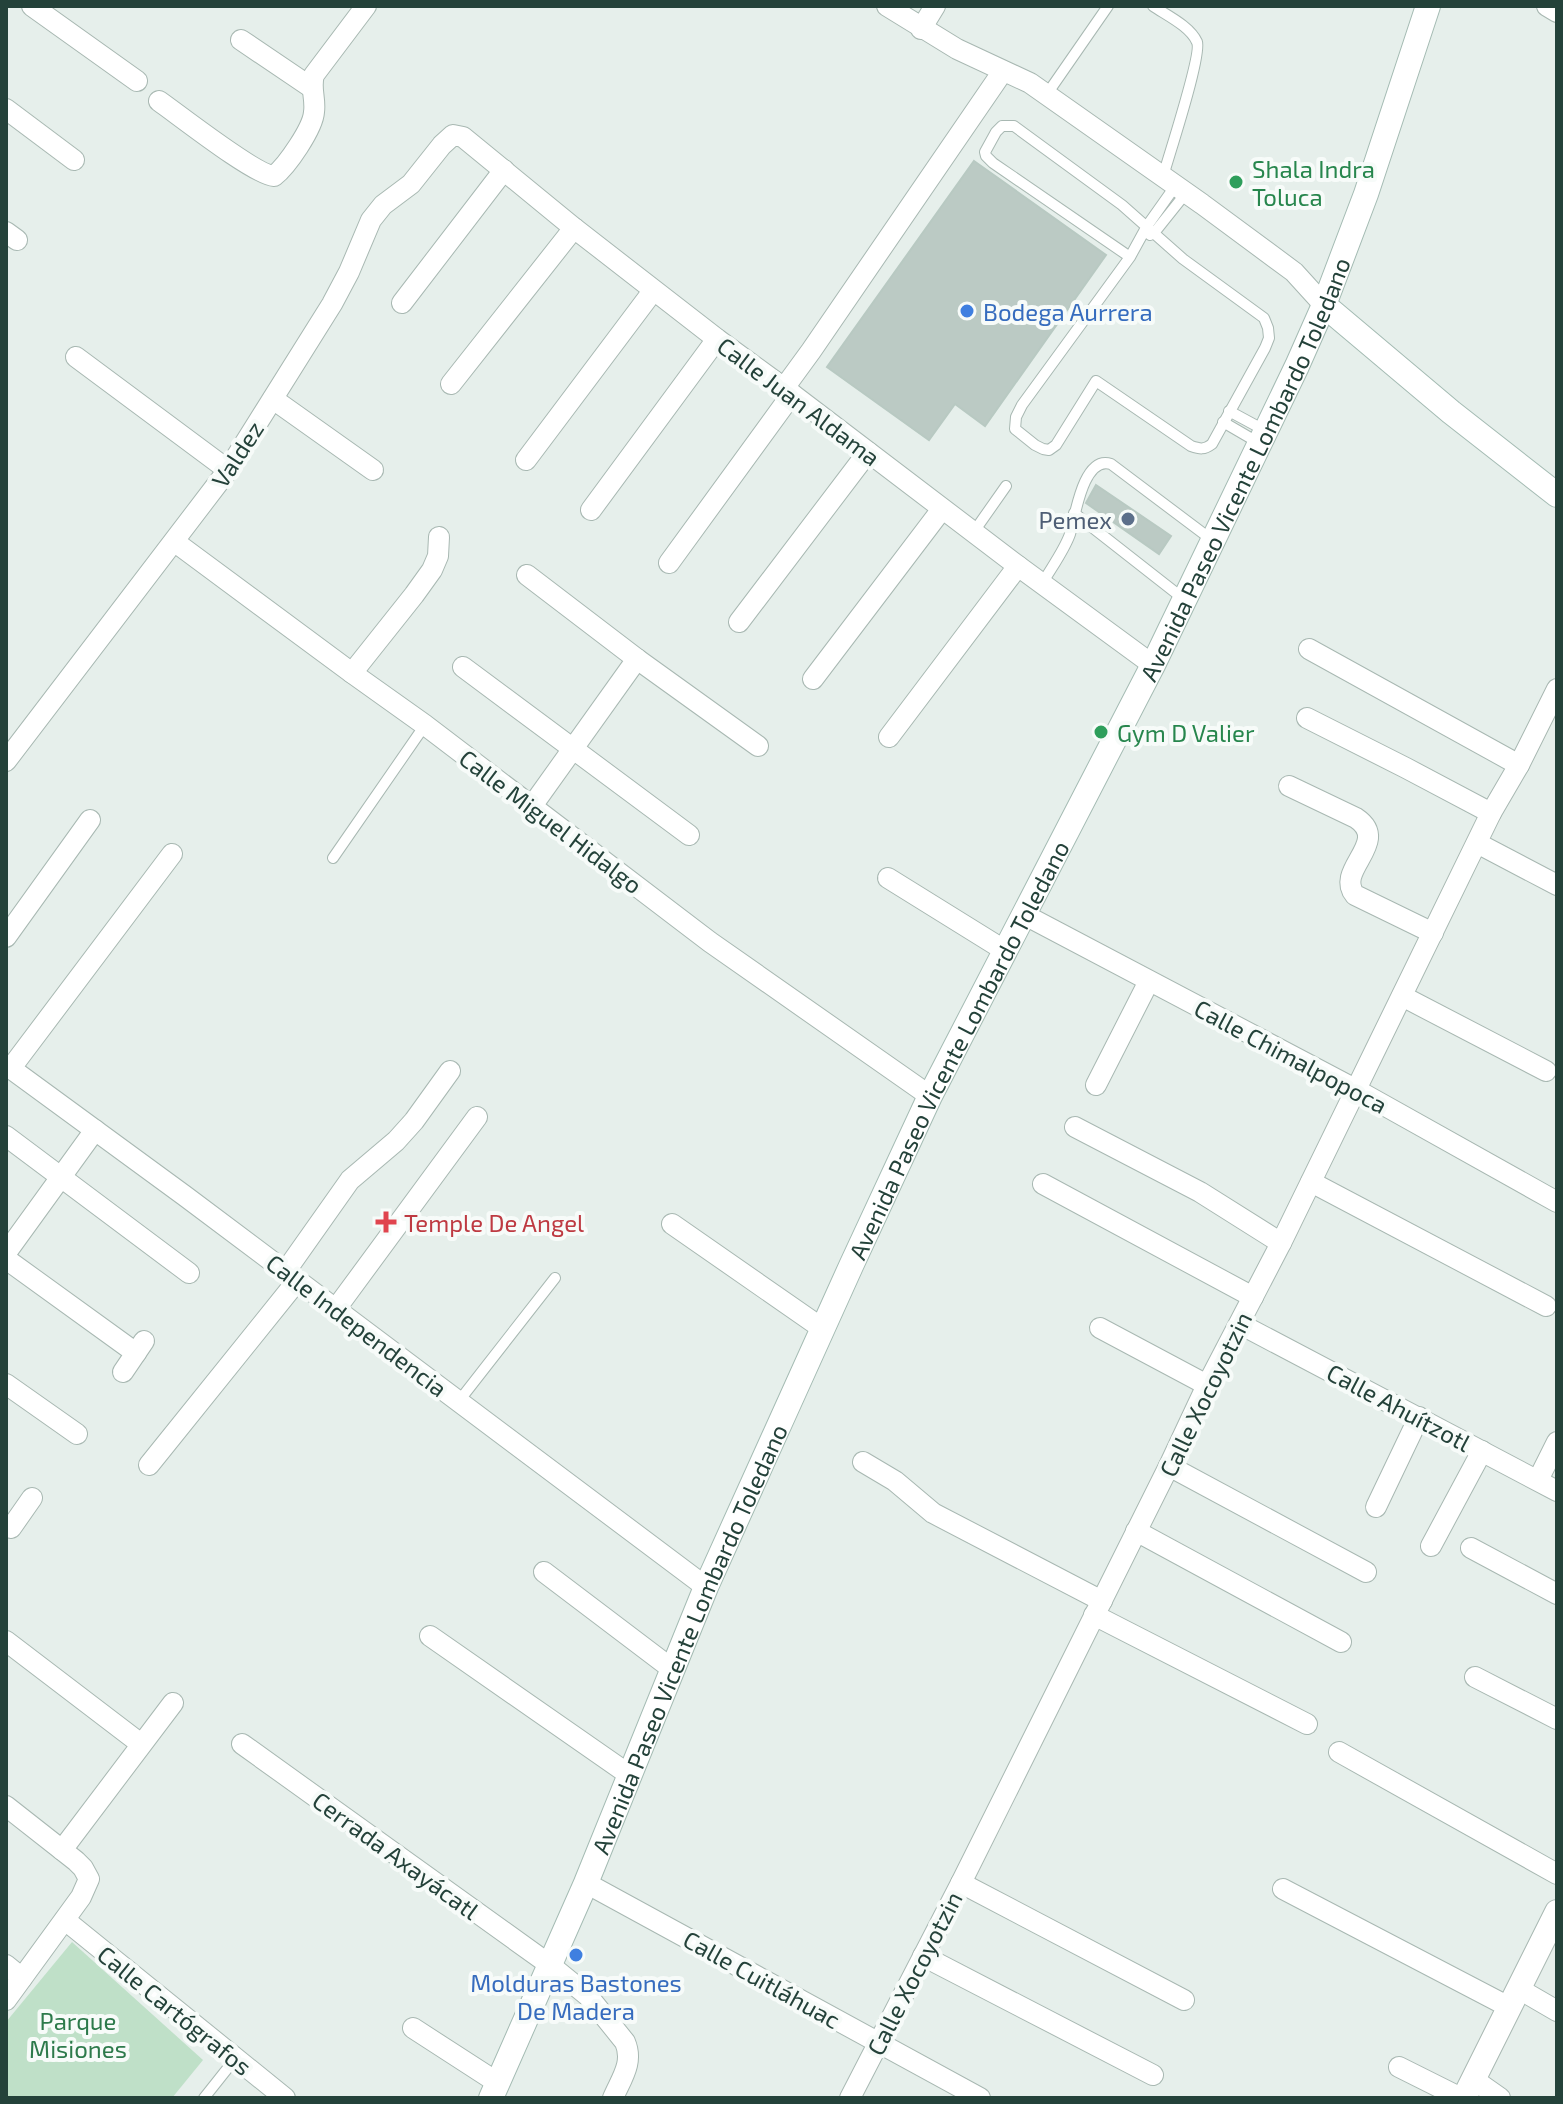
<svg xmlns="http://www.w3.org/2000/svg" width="1563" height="2104" font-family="'Exo 2',sans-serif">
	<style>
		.park { fill: #bfe0c8 }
		.building { fill: #bbcac4; stroke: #b8c9c2; stroke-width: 2 }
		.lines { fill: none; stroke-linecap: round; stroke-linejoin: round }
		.service-casing { stroke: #a8b8b2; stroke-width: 12 }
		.minor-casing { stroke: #a8b8b2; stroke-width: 22 }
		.tertiary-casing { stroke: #a8b8b2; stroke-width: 26 }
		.secondary-casing { stroke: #a4bbb3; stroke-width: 26 }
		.service { stroke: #fff; stroke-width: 10 }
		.minor { stroke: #fff; stroke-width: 20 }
		.tertiary { stroke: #fff; stroke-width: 24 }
		.secondary { stroke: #fff; stroke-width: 24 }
		.leisure-dot { fill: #2e9e5b; stroke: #f7fbf9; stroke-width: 3 }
		.shop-dot { fill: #3f7fe0; stroke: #f7fbf9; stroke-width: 3 }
		.service-dot { fill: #5c6f8a; stroke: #f7fbf9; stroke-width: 3 }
		.health-dot { fill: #e0444e; stroke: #f7fbf9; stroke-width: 3 }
		.labels { text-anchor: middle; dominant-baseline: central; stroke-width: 8; stroke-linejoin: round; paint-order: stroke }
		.leisure-label { font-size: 24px; fill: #27864d; stroke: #f7fbf9; text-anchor: start }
		.shop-label { font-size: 24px; fill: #366cbe; stroke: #f7fbf9; text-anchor: start }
		.street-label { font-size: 24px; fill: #24423a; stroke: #f7fbf9 }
		.service-label { font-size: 24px; fill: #4e5e75; stroke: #f7fbf9; text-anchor: end }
		.health-label { font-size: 24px; fill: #be3a42; stroke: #f7fbf9; text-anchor: start }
		.park-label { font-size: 24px; fill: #2d7a4b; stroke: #f7fbf9 }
	</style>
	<rect width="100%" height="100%" fill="#e6efeb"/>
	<path class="park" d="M72,1942l131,118 -31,38h-166v-76z"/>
	<g class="building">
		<path d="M974,161l132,94 -121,171 -30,-22 -26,36 -102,-73z"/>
		<path d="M1096,485l75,51 -12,18 -73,-51z"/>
	</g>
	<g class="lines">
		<defs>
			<g id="service">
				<path d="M1153,6c13,9 37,20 44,36 5,12 -28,114 -34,134"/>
				<path d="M1047,94l61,-88"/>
				<path d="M1150,235l4,-2 32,-40"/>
				<path d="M1130,257l-137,-94 -7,-7 -1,-4 11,-20 6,-6h12l108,79 61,54 81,59 4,10 1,10 -4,10 -53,96c-8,6 -12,5 -21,2l-95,-65 -40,64 -7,5 -6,-1 -8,-4 -20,-16 1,-12 6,-12 108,-148 17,-31 29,-41"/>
				<path d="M1229,411l37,20"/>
				<path d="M1223,422l36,21"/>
				<path d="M1074,513l111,87"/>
				<path d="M973,533l33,-47"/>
				<path d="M1042,584c9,-16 22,-33 28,-50 5,-17 13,-79 41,-70l101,76"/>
				<path d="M333,858l92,-133"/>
				<path d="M459,1401l96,-123"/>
				<path d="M204,2098l31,-39"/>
			</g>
			<g id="minor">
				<path d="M32,6l105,75"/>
				<path d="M887,6l70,43 73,34 172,121 92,68 30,33"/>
				<path d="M1547,6l10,6"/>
				<path d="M921,29l14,-23"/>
				<path d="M241,40l71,48"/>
				<path d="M159,101c20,14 96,74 115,75 13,-10 39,-48 40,-64 2,-13 -4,-24 0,-37l52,-69"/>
				<path d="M6,109l68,51"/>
				<path d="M6,232l11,8"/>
				<path d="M402,303l102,-133"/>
				<path d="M76,357l152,113"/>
				<path d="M451,384l123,-156"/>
				<path d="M784,388l27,-37 192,-280"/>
				<path d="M273,399l100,71"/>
				<path d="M526,460l127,-169"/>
				<path d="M591,510l126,-171"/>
				<path d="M175,542l177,131 73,52 285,217 220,154"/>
				<path d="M669,563l123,-169"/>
				<path d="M527,575l110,84 121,87"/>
				<path d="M739,622l129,-170"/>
				<path d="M1309,649l210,116"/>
				<path d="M463,667l226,168"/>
				<path d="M352,673l62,-78 18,-25 6,-14 1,-19"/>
				<path d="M813,679l129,-170"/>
				<path d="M1307,718l99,50 85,45"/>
				<path d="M889,737l129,-171"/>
				<path d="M6,761l222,-291 104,-166 17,-32 22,-52 12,-15 28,-21 31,-39 11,-10 10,2 111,91 143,111 67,49 234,178 135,99"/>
				<path d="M1289,786l67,32c36,24 -22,52 -1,77l78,38"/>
				<path d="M532,806l105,-147"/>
				<path d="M1477,843l80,42"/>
				<path d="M888,878l116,72"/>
				<path d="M1023,914l332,175 202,113"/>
				<path d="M6,937l84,-117"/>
				<path d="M1402,996l144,75"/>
				<path d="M6,1065l179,131 521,391"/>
				<path d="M11,1068l161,-214"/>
				<path d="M1096,1085l53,-104"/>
				<path d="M1075,1127l125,65 81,51"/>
				<path d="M6,1136l183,137"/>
				<path d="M1311,1182l235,124"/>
				<path d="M1043,1184l210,113"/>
				<path d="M672,1224l151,105"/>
				<path d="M6,1253l89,-123"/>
				<path d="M6,1259l130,94"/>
				<path d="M285,1272l65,-92 46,-39 18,-20 36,-50"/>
				<path d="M335,1310l142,-193"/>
				<path d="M1240,1324l317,167"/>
				<path d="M1100,1328l107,57"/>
				<path d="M123,1372l21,-31"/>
				<path d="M6,1384l71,50"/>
				<path d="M863,1462l32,19 38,32 169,88"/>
				<path d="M149,1465l148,-184"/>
				<path d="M1169,1466l197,106"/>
				<path d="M1538,1480l19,-38"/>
				<path d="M1376,1507l43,-90"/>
				<path d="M11,1528l21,-30"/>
				<path d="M1136,1531l205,111"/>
				<path d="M1431,1546l51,-95"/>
				<path d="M1471,1548l86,46"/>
				<path d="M544,1572l128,97"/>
				<path d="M1094,1615l213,109"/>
				<path d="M430,1636l201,140"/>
				<path d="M6,1641l135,103"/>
				<path d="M1475,1677l82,42"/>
				<path d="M242,1744l308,221 38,31 37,46c9,21 -4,37 -12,56"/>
				<path d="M1339,1752l218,122"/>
				<path d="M6,1806l70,55 7,7 6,11 -8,18 -75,103"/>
				<path d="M62,1850l111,-147"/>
				<path d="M586,1883l394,215"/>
				<path d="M961,1883l223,117"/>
				<path d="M1283,1889l226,118"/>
				<path d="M65,1920l220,178"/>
				<path d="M923,1956l230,119"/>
				<path d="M6,1965l16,13"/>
				<path d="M1519,1989l38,22"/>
				<path d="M413,2028l85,55"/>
				<path d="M1399,2067l62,31"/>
				<path d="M1473,2079l27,19"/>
				<path d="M850,2098l111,-215 208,-417 38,-81 74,-142 210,-430 28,-48 38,-76"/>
			</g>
			<path id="tertiary" d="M1464,2098l93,-186"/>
			<g id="secondary">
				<path d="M1324,305l127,107 106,83"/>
				<path id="s1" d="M491,2098l95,-215 120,-296 145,-321 79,-170 223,-431 144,-299 27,-61 42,-111 62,-188"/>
			</g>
		</defs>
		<use href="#service" class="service-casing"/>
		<use href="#minor" class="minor-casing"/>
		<use href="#tertiary" class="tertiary-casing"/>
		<use href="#secondary" class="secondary-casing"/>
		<use href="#service" class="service"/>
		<use href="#minor" class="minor"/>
		<use href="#tertiary" class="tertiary"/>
		<use href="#secondary" class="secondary"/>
	</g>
	<g class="leisure-dot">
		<circle cx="1236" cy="182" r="8"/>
		<circle cx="1101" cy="732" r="8"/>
	</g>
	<g class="shop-dot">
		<circle cx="967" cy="311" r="8"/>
		<circle cx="576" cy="1955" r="8"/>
	</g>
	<circle class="service-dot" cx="1128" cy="519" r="8"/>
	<path class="health-dot" d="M382 1210h8v8h8v8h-8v8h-8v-8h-8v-8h8z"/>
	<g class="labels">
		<g class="leisure-label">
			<text x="1252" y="168">Shala Indra<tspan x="1252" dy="28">Toluca</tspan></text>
			<text x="1117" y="732">Gym D Valier</text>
		</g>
		<g class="shop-label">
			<text x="983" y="311">Bodega Aurrera</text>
			<text x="576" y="1982" text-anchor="middle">Molduras Bastones<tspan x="576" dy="28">De Madera</tspan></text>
		</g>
		<g class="street-label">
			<text transform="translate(799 401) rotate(37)">Calle Juan Aldama</text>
			<text transform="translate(237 454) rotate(-57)">Valdez</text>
			<text stroke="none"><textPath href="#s1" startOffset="1796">Avenida Paseo Vicente Lombardo Toledano</textPath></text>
			<text transform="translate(551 821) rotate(37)">Calle Miguel Hidalgo</text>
			<text stroke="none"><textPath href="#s1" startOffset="1148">Avenida Paseo Vicente Lombardo Toledano</textPath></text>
			<text transform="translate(1291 1056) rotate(28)">Calle Chimalpopoca</text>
			<text transform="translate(357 1325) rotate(37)">Calle Independencia</text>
			<text transform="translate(1205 1394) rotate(-64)">Calle Xocoyotzin</text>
			<text transform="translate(1399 1407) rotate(28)">Calle Ahuítzotl</text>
			<text stroke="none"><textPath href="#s1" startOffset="500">Avenida Paseo Vicente Lombardo Toledano</textPath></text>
			<text transform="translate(396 1855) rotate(36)">Cerrada Axayácatl</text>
			<text transform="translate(914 1973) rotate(-63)">Calle Xocoyotzin</text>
			<text transform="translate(762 1979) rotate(29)">Calle Cuitláhuac</text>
			<text transform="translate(175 2010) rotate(39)">Calle Cartógrafos</text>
		</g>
		<g class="service-label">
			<text x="1112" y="519">Pemex</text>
		</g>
		<g class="health-label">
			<text x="404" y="1222">Temple De Angel</text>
		</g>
		<g class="park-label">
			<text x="78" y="2020">Parque<tspan x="78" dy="28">Misiones</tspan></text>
		</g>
	</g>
	<rect width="1563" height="2104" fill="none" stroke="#24423a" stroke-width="16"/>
</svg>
